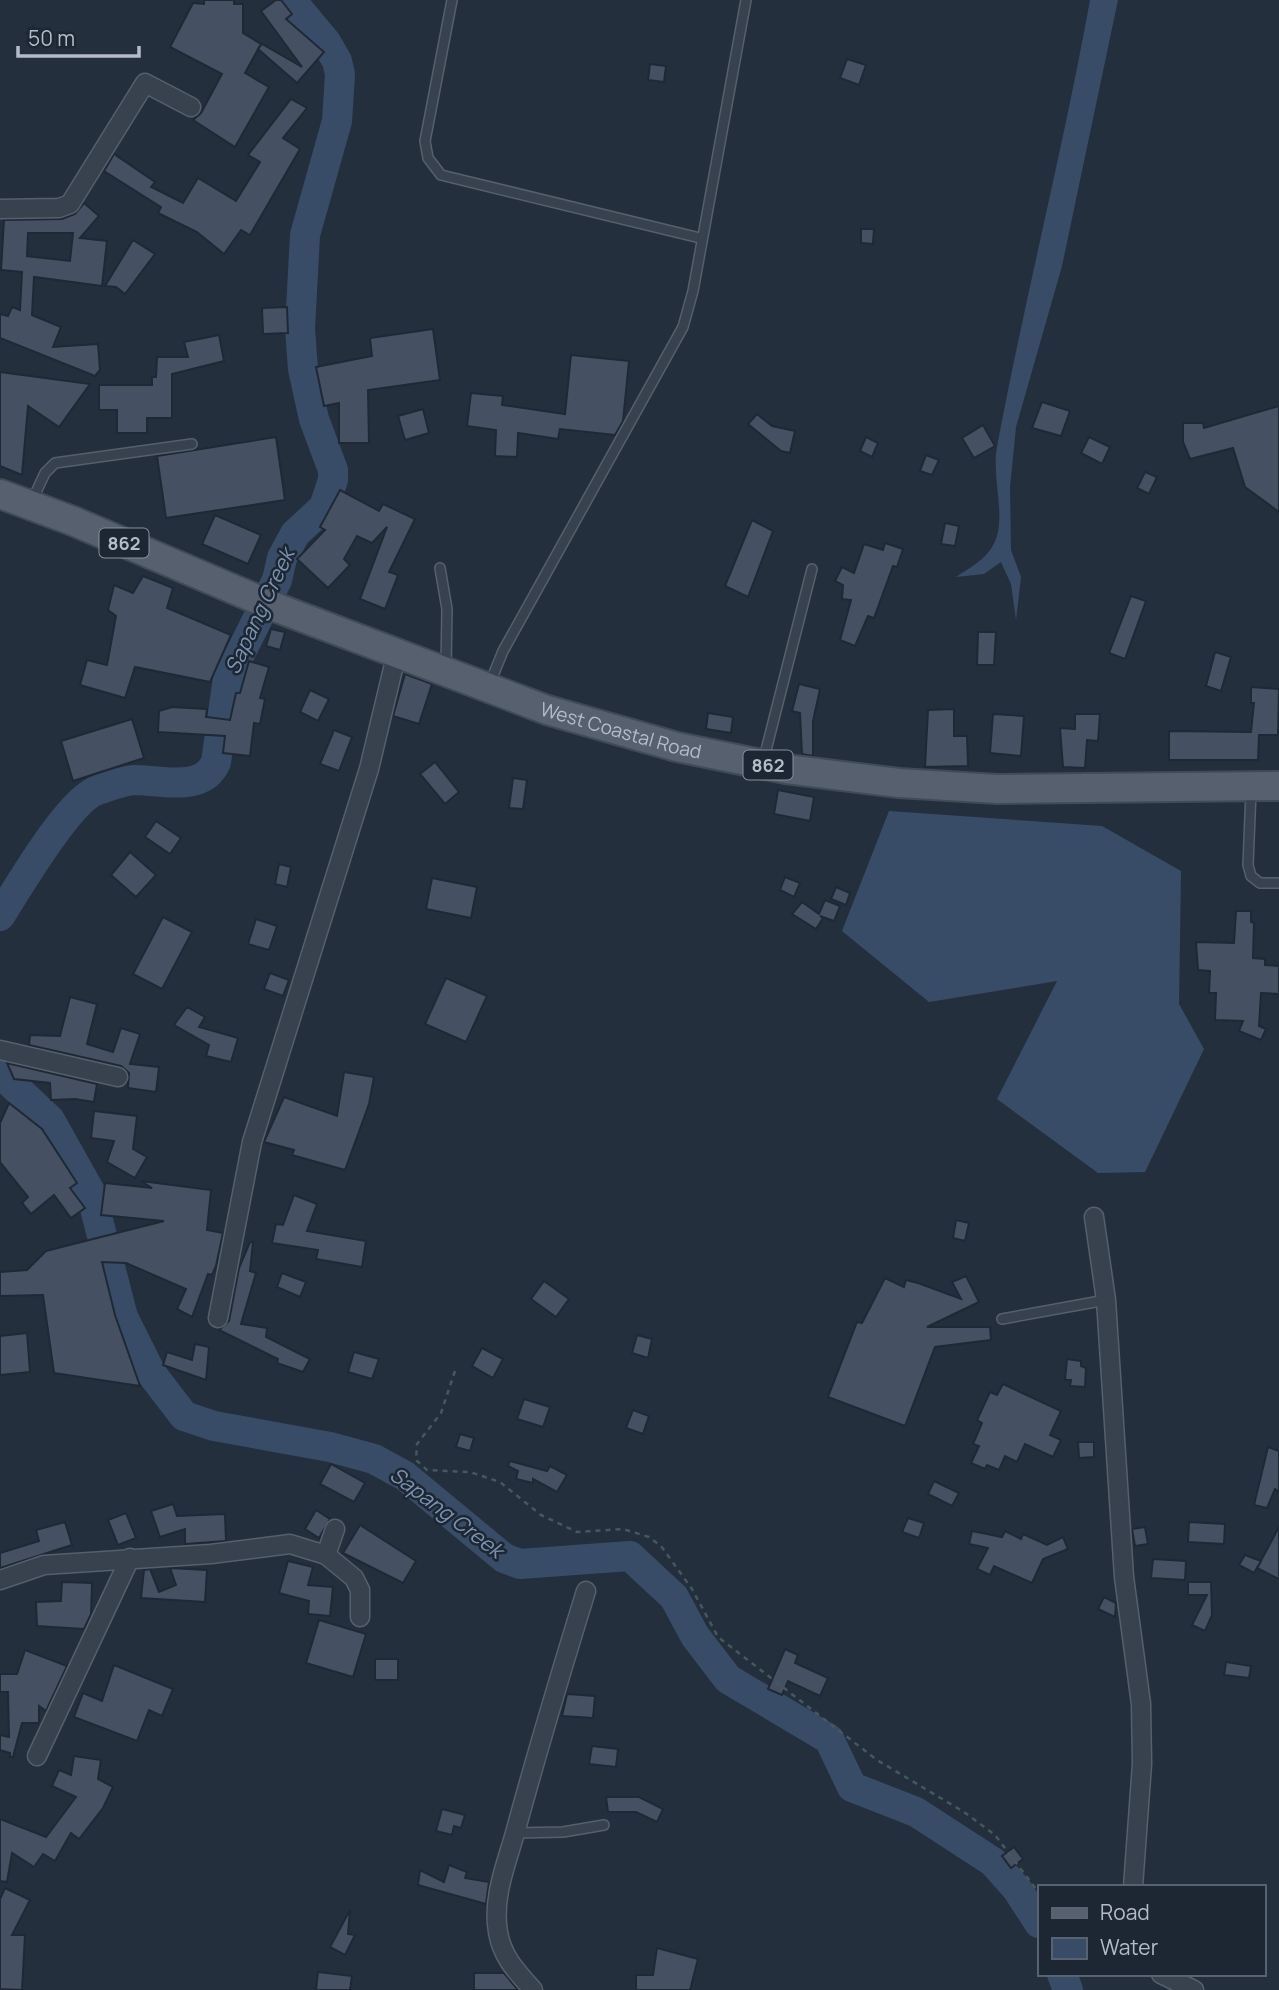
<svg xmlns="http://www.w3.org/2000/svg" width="1279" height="1990" font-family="Manrope,sans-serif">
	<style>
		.water { fill: #394c67 }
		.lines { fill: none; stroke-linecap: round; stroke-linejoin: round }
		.river { stroke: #394c67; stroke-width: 30 }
		.building { fill: #455162; stroke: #1f2835; stroke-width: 2; fill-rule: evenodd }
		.lane-casing { stroke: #565f6c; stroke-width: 12 }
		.street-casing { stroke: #565f6c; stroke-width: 21 }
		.primary-casing { stroke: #414a57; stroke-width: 32 }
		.path { stroke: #44595c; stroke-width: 2.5; stroke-dasharray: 5 5; stroke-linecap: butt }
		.lane { stroke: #38414e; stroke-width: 9 }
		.street { stroke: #38414e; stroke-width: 18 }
		.primary { stroke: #56606e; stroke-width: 28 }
		.labels { text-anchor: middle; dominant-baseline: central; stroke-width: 5; stroke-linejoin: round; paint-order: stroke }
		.shield { fill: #1d2633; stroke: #878f9c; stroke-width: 2 }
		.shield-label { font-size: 18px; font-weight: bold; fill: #b4bcc9 }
		.street-label { font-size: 19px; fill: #b4bcc9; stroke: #1d2633 }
		.water-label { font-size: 21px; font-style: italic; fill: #7c92b1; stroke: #1d2633 }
	</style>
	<rect width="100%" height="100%" fill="#242f3e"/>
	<g class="water">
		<path d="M1090,0h28l-56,266 -46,161 -6,60 1,63 10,27 -5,43 -5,-36 -10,-22 -17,12 -28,3c18,-12 37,-21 42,-45 5,-27 -6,-57 -1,-85 28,-150 66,-297 93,-447z"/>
		<path d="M889,811l213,15 79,45 -2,133 25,45 -59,123 -47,1 -101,-74 60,-118 -128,21 -87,-71z"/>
	</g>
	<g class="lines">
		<g class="river">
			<path d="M0,916c18,-28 69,-117 98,-126 11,-4 24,-9 36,-10 27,0 69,13 82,-18l12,-84 49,-98 5,-22 13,-24 29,-27 9,-27v-10l-19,-51 -11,-50 -3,-40 5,-94 32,-114 3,-47 -3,-13 -11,-19 -35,-42"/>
			<path d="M0,1073l50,47 41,73 32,124 28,56 33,43 30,10 116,21 44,12 31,17 99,82 16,6 110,-8 44,41 21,39 33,43 101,60 23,48 64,25 77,50 24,27 22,34"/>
			<path d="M1062,1974l6,16"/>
		</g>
	</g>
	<g class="building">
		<path d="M204,0h30v4h9v29l18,11 -16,29 24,14 -34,60 -42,-27 8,-7 21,-39 -52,-27 23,-44 11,1z"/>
		<path d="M276,0h5l11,14 -6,5 38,33 -27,31 -39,-34 4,-5 40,23 -41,-56z"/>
		<path d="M847,59l19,6 -7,20 -19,-7z"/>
		<path d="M650,64l16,2 -2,16 -16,-2z"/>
		<path d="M291,99l16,9 -24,30 17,11 -50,86 -9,-5 -17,24 -27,-22 -39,-19 3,-6 -57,-36 10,-17 41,28 -4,5 32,16 15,-25 38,23 24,-39 -12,-7z"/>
		<path d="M84,203l15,13 -19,22 27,3 -5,45 -68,-9 -2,38 29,12 -8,20 45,-3 2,26 -5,6 -95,-38v-24l8,2 4,-9 8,3 2,-38 -21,-2 3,-50 58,-1 13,-5zM28,233h45l-3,28 -43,-5z"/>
		<path d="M861,229h13l-1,15 -12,-1z"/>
		<path d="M133,240l22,14 -30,40 -9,-7 -11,-1z"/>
		<path d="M287,307l1,26 -25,1 -1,-26z"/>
		<path d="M433,329l7,51 -72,10 1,53h-30v-40l-15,3 -8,-39 56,-11 -2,-18z"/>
		<path d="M219,335l5,26 -52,13v44h-25v15h-30v-23h-18v-25h53v-8h4l1,-20h31l-4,-15z"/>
		<path d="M571,355l58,6 -6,60 -8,14 -55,-6 -2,10 -40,-6 -1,24 -22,-1 1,-26 -29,-4 4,-33 32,3 -1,9 63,9z"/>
		<path d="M0,372l90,12 -31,43 -31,-21 -6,69 -22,-9z"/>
		<path d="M1042,402l28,9 -9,25 -29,-8z"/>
		<path d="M1279,406v106l-34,-25 -12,-39 -43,11 -7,-17v-19h20l1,5z"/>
		<path d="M423,409l6,24 -24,7 -7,-24z"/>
		<path d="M757,414l15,12 23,5 -5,22 -9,-2 -33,-27z"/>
		<path d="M983,425l12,21 -21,12 -12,-20z"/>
		<path d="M276,437l9,63 -119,18 -9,-62z"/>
		<path d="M866,437l12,6 -6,14 -12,-6z"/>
		<path d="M1089,437l21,10 -8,17 -21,-11z"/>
		<path d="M926,455l13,5 -7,15 -12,-4z"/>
		<path d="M1145,472l12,5 -8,17 -12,-6z"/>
		<path d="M340,490l39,21 4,-7 32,15 -26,53 9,3 -13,34 -25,-10 27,-72 -15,16 -15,-7 -13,23 6,6 -22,23 -31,-29 28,-29 -5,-3z"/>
		<path d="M215,515l46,20 -13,29 -46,-20z"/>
		<path d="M752,520l21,11 -25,66 -23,-11z"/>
		<path d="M945,523l14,3 -4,20 -14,-2z"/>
		<path d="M885,543l18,6 -6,18 -4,-1 -19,52 -6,-2 -13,30 -15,-6 11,-40 -9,-1 1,-14 -8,-4 7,-14 12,6 10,-29 19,6z"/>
		<path d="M143,576l30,12 -6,20 64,27 -21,47 -75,-15 -10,31 -45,-13 7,-25 20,5 9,-49 -8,-6 6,-25 19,8z"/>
		<path d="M1131,596l15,5 -21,58 -16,-6z"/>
		<path d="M271,629l14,3 -5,18 -14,-4z"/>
		<path d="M978,632h18l-2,33h-17z"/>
		<path d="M1215,652l16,5 -10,34 -15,-5z"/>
		<path d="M249,661l20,6 -9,31 5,1 -5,25 -6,-1 -4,33 -27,-3 2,-17 -67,-4 1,-21 13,-4 35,2 -1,8 24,3 6,-27h4z"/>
		<path d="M405,674l27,10 -13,40 -26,-8z"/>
		<path d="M799,684l21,5 -7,32v35l-11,-2 -2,-41 -8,-2z"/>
		<path d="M1251,687l28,2 -1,46h-19l-1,25h-89v-29l82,1 3,-29h-3z"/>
		<path d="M310,690l19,9 -11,22 -18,-9z"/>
		<path d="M954,709v27h13l1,30 -43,1 3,-57z"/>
		<path d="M708,713l25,4 -2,16 -25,-4z"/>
		<path d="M993,714l31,2 -3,40 -31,-3z"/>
		<path d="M1075,714h25l-2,27 -11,-1 -2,28 -22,-1 -3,-39 15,1z"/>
		<path d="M132,719l12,39 -71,23 -12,-40z"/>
		<path d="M334,730l18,7 -13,34 -19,-7z"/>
		<path d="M435,762l24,30 -14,12 -25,-30z"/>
		<path d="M513,778l14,2 -4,29 -14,-1z"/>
		<path d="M778,790l36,7 -4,24 -36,-7z"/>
		<path d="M156,821l25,17 -11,16 -25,-17z"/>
		<path d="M130,852l26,23 -20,22 -25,-22z"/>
		<path d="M279,864l12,3 -4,20 -12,-3z"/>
		<path d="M785,877l15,6 -6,14 -14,-7z"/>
		<path d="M432,878l45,9 -6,31 -45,-9z"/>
		<path d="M836,887l14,6 -4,12 -15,-6z"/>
		<path d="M825,900l15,6 -6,15 -14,-5 3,2 -7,11 -24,-15 10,-12 17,12z"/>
		<path d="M1236,911h15v11l3,1 -1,35 12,1v6l14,1v28l-18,-1 -2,33 7,3 -5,11 -22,-9 4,-10 -28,-1 1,-27h-7l1,-22 -12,-1 -2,-28 38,1z"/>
		<path d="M163,917l29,15 -30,57 -29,-15z"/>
		<path d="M256,919l21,7 -8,24 -21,-6z"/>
		<path d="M270,973l19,7 -6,16 -19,-7z"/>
		<path d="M446,978l41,18 -21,46 -41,-18z"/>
		<path d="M70,997l27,7 -10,40 26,8 8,-24 19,6 -10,30 29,3 -3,25 -28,-4 1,-15 -8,-7 -92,-21 1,-10 30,1z"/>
		<path d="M187,1007l18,10 -6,10 39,11 -7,24 -25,-6 3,-11 -35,-20z"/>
		<path d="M7,1063l90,21 -3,18 -19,-3 -24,1 -1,-17 -36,-4z"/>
		<path d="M344,1072l30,5 -5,27 -24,66 -53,-15 2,-5 -30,-8 20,-45 53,19z"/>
		<path d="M9,1103l33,26 35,54 -7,5 15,20 -14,10 -17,-23 -23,19 -9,-11 6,-6 -28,-35v-39z"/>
		<path d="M94,1111l43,5 -4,33 14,8 -12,21 -28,-16 7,-21 -23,-3z"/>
		<path d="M141,1181l70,9 -4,40 16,3 -7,33 -4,9 -4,-1 -16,43 -15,-8 9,-20 -60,-26 -24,-1 13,53 25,71 -86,-13 -11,-78 -43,1v-24l27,-2 19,-19 118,-30 -63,-6 4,-32 47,5z"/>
		<path d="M294,1195l23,9 -10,27 59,10 -4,26 -46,-8 2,-9 -46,-7 4,-19 7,1z"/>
		<path d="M956,1220l13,3 -4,18 -12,-3z"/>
		<path d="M250,1242h3l-3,29 6,2 -15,51 26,4 -1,9 44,22 -7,13 -26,-9 1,-4 -59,-29 10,-9 10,-53z"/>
		<path d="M282,1273l24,9 -6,15 -23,-10z"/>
		<path d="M966,1276l13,26 -52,25h63l1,13 -56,7 -30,79 -77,-29 29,-75 5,1 23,-45 19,9 2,-7 12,3 43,16 -9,-17z"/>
		<path d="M544,1281l25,18 -13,18 -25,-18z"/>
		<path d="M27,1333l3,39 -30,3v-39z"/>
		<path d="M637,1335l15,4 -4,19 -16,-5z"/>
		<path d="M195,1344l14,3 -3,33 -43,-15 4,-13 25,8z"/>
		<path d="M482,1348l21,11 -10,19 -21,-12z"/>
		<path d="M354,1352l25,7 -7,20 -24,-7z"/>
		<path d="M1067,1359l14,2v5l5,2 -1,19 -15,-1 1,-6h-6z"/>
		<path d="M1003,1384l58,27 -11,24 11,5 -8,17 -28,-13 -8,18 -12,-6 -6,14 -12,-5 -2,4 -14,-6 8,-17 -6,-2 9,-21 -5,-3 13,-28 7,3z"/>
		<path d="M524,1399l26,8 -7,20 -26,-8z"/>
		<path d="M633,1410l16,6 -6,18 -17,-6z"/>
		<path d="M460,1434l14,4 -4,13 -14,-4z"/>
		<path d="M1078,1442h16v15l-15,1z"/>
		<path d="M1268,1447l11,4v41l-4,-3 -8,19 -13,-3z"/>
		<path d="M510,1461l37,10 3,-5 17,9 -10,17 -24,-13v4l-17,-4 2,-8 -10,-5z"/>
		<path d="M331,1464l34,19 -11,19 -34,-18z"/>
		<path d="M934,1481l25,12 -7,13 -24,-12z"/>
		<path d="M173,1504l4,12 48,-2 1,27 -41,3v-15l-25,8 -9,-26z"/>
		<path d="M316,1510l14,9 -11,19 -14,-9z"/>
		<path d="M126,1513l10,25 -18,7 -10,-25z"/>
		<path d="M908,1518l16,5 -5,15 -17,-6z"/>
		<path d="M65,1522l7,23 -72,23v-15l39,-12 -3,-11z"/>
		<path d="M1189,1522l36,2 -1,20 -36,-2z"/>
		<path d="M360,1525l56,36 -13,22 -60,-30z"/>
		<path d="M1145,1527l3,17 -13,2 -3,-17z"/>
		<path d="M1279,1527v52l-22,-11z"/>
		<path d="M972,1531l30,6 3,-6 16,8 2,-5 24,11 16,-8 5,12 -25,10 -11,24 -38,-17 -4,9 -13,-6 11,-21 -19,-4z"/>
		<path d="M1245,1555l16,6 -7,12 -15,-8z"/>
		<path d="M1153,1559l33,2 -1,19 -34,-2z"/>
		<path d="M288,1561l25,6 -5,18 25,2 -3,29 -22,-2 1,-13 -30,-8z"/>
		<path d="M170,1568l37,2 -2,32 -64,-4 3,-28 6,-1 9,23 17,-7z"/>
		<path d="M62,1582l30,1 -1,31 -7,15 -47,-3 -1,-24 25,-1z"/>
		<path d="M1188,1582h23l1,33 -7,16 -13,-6 15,-30h-19z"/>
		<path d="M1104,1597l12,6 -1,14 -17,-8z"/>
		<path d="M319,1620l47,14 -13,43 -47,-14z"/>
		<path d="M785,1649l13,6 -3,8 33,15 -8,18 -32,-15 -6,14 -14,-6z"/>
		<path d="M25,1650l42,16 -21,45 -7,-5v17h-17l-9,34h-3v-4l-10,-3v-15l9,2 -1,-45h-8v-18h17z"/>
		<rect x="375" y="1659" width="23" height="21"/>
		<path d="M1226,1662l25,4 -2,12 -25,-3z"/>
		<path d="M114,1665l59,24 -11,27 -13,-6 -12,31 -63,-24 9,-24 19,8z"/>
		<path d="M567,1694l28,2 -2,22 -31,-2z"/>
		<path d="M592,1746l26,3 -2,18 -27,-3z"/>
		<path d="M74,1756l27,4 -3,19 15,8 -10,21 -24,31 -8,-6 -16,28 -12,-7 -9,13 -22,-14 -5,29 -7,-1v-62l46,18 30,-40 -24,-11 7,-16 12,5z"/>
		<path d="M606,1797h33l24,12 -6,13 -21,-10h-28z"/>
		<path d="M442,1809l23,6 -4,13 -7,-2 -2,9 -16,-4z"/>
		<path d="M1014,1847l9,12 -12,9 -9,-12z"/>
		<path d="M449,1865l18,7 -2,6 24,4 -3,22 -68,-19 2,-15 24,12z"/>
		<path d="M5,1888l25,12 -18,35h13l-3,55 -22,-1v-90z"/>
		<path d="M350,1910l-2,24 7,1 -10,20 -15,-8z"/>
		<path d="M657,1948l41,11 -8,31h-54v-15h17z"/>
		<path d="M318,1972l34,4 -2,14h-34z"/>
		<path d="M474,1973h30l14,17h-44z"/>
	</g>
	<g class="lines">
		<defs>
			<g id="lane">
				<path d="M452,0l-27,141 3,17 13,17 259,63"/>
				<path d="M31,503l14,-30 10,-10 137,-19"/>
				<path d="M440,568l7,41 -1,58"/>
				<path d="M490,683l13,-32 180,-324 10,-36 53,-291"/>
				<path d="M763,762l49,-193"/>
				<path d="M1251,791l-3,74 3,11 9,7h19"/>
				<path d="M1002,1319l104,-19"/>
				<path d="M515,1833l48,-1 41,-7"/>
			</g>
			<g id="street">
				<path d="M0,209l59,-1 11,-4 75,-121 46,24"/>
				<path d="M0,1050l118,27"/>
				<path d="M1094,1217l12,83 18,277 17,127 1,60 -9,123"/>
				<path d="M218,1318l34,-176 117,-373 28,-117"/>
				<path d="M326,1555l9,-26"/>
				<path d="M0,1580l44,-15 167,-11 79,-10 36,11 28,23 6,12v27"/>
				<path d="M37,1756l93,-198"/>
				<path d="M1161,1974l33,16"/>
				<path d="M533,1990c-16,-18 -31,-33 -35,-58 -6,-34 8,-67 17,-99 22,-81 46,-161 71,-242"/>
			</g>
			<g id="primary">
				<path id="s1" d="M0,494l73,27 207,88 267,101 130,37 109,22 113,14 98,6 282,-3"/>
			</g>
		</defs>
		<use href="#lane" class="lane-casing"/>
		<use href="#street" class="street-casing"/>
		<use href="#primary" class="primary-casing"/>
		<path class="path" d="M455,1371l-14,42 -24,31 -1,16 11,10 43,2 30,10 41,33 36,17 46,-3 26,8 12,9 31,43 26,48 159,123 87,52 31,23 44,58"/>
		<use href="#lane" class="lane"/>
		<use href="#street" class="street"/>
		<use href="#primary" class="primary"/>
	</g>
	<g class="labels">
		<g class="shield">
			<rect x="99.5" y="528.5" width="49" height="29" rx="5"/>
			<rect x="743.5" y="750.5" width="49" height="29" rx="5"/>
		</g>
		<g class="shield-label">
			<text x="124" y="543">862</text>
			<text x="768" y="765">862</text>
		</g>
		<g class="street-label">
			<text stroke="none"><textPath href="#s1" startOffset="665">West Coastal Road</textPath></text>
		</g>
		<g class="water-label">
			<text transform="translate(259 611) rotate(-65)">Sapang Creek</text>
			<text transform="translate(447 1512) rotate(37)">Sapang Creek</text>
		</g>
	</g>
	<rect x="1038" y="1885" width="228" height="91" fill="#1d2633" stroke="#59626f" stroke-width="2"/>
	<rect x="1052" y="1908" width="35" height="10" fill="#56606e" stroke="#59626f" stroke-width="2"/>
	<text x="1100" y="1920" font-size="21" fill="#b4bcc9">Road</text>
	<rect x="1052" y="1938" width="35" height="21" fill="#394c67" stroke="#59626f" stroke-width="2"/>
	<text x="1100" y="1955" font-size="21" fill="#b4bcc9">Water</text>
	<path d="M18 46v10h121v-10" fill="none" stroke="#b4bcc9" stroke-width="3.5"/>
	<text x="28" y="46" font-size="21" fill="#b4bcc9" stroke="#1d2633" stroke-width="5" paint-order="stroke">50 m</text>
</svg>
